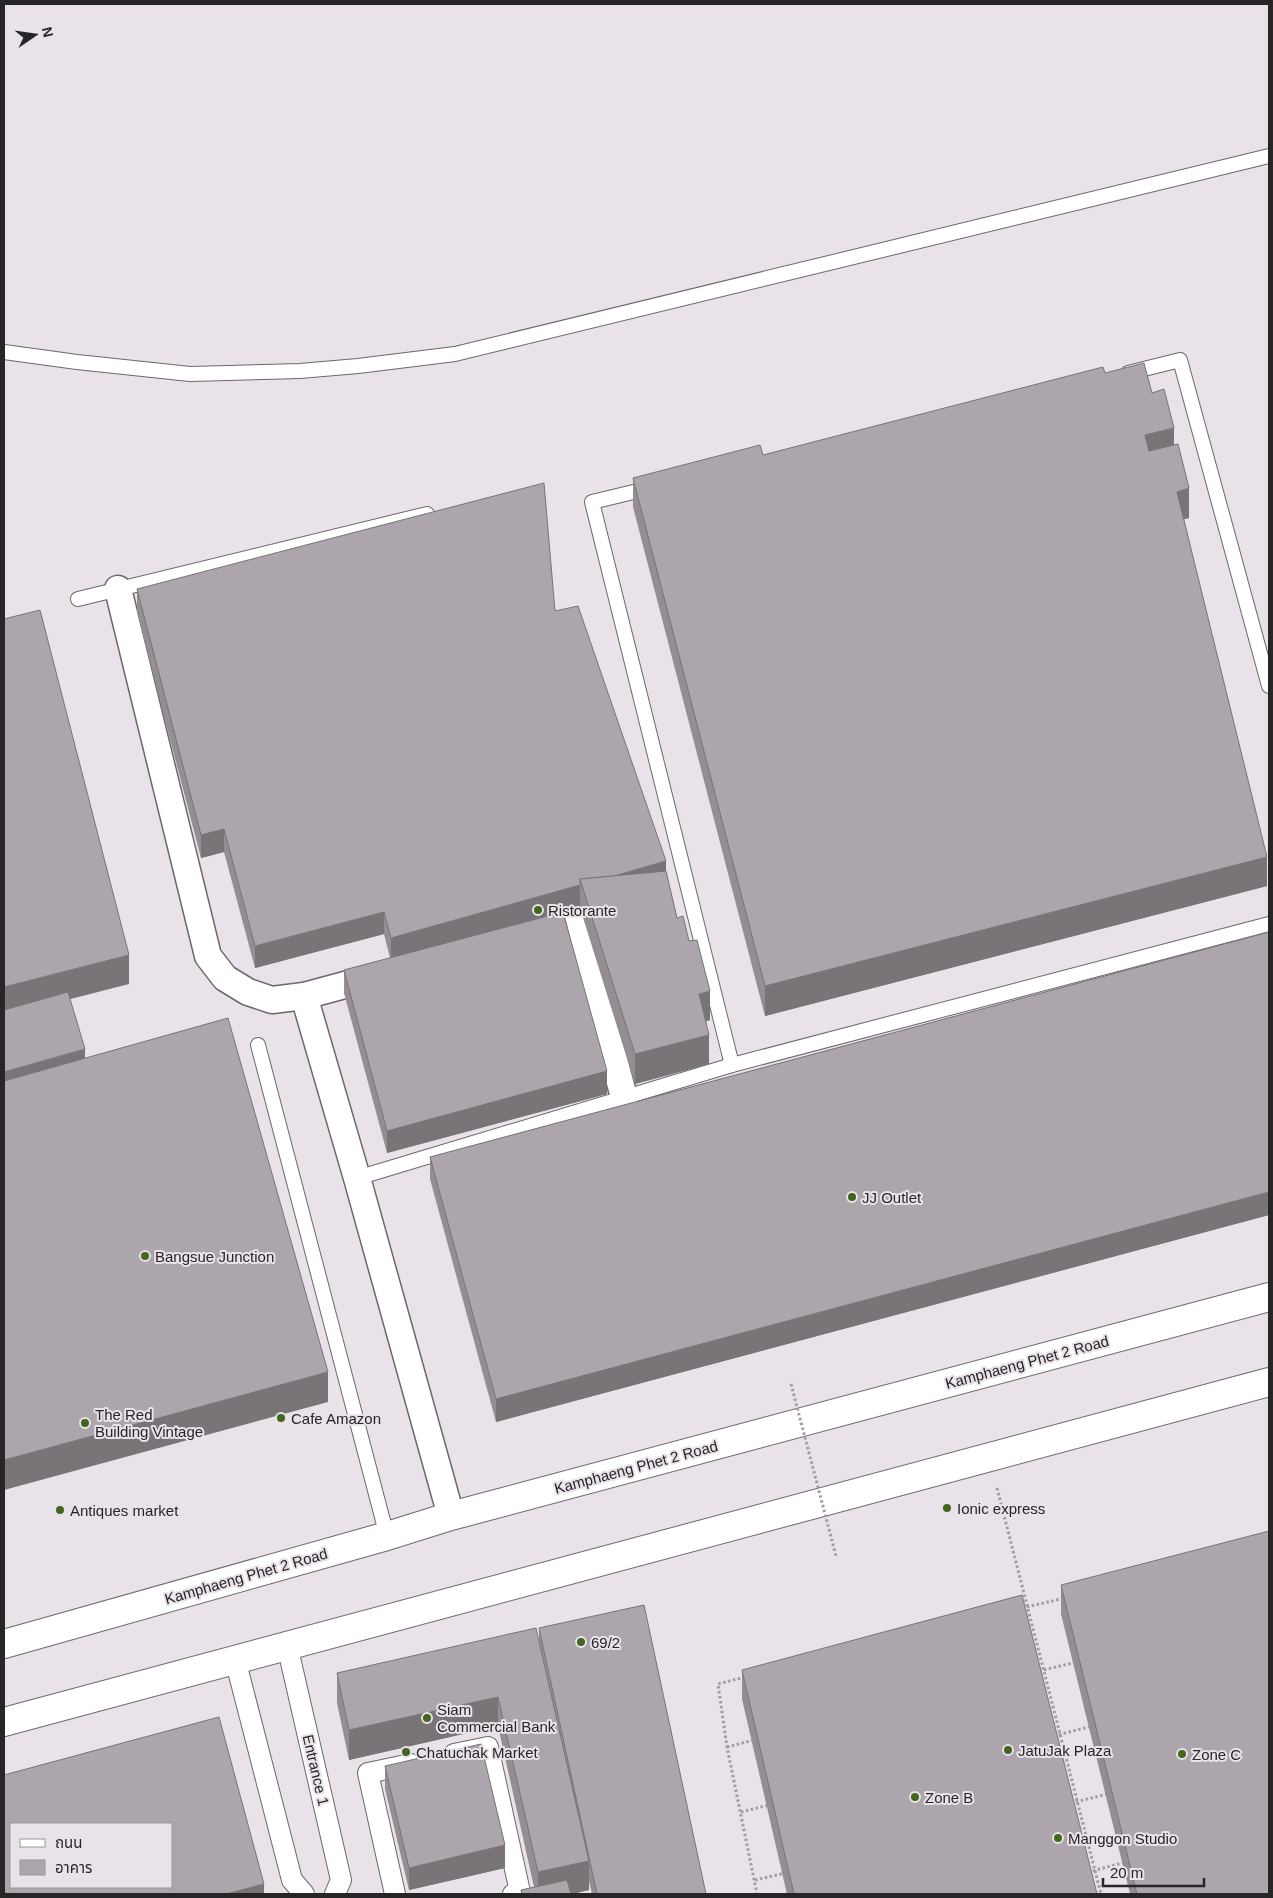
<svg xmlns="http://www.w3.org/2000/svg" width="1273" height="1898" font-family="Arial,'Noto Sans Thai',sans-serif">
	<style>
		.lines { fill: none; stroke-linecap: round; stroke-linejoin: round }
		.service-casing { stroke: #6d676d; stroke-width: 16 }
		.pedestrian-casing { stroke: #6d676d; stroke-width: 22 }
		.minor-casing { stroke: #6d676d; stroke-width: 29 }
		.secondary-casing { stroke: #6d676d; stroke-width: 30 }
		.path { stroke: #a29da2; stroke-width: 3; stroke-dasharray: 2.5 2.5; stroke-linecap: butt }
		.service { stroke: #fff; stroke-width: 14 }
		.pedestrian { stroke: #fff; stroke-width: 20 }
		.minor { stroke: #fff; stroke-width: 26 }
		.secondary { stroke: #fff; stroke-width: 28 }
		.path-bridge { stroke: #a29da2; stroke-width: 3; stroke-dasharray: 2.5 2.5; stroke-linecap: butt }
		.wall { fill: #948e94 }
		.shaded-wall { fill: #787478 }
		.building { fill: #aca5ac; stroke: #787478; fill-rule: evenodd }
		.poi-dot { fill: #42661e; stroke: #e9e2e9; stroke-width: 2 }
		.labels { text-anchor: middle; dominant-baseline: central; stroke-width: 4; stroke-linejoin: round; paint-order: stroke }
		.poi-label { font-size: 15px; fill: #272527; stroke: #e9e2e9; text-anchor: start }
		.street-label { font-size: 15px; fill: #272527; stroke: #e9e2e9 }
	</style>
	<rect width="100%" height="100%" fill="#e9e2e9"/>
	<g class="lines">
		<defs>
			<g id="service">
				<path d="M4,352l73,10 113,12 110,-3 58,-5 97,-12 814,-198"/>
				<path d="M1128,373l52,-13 89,326"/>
				<path d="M650,488l-58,14 140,563"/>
				<path d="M78,599l349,-85"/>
				<path d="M258,1045l129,491"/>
				<path d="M357,1178l375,-113 537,-141"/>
			</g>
			<g id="pedestrian">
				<path d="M287,1645l54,235 -6,14"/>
				<path d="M235,1659l57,221 12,14"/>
				<path d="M454,1754l34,-7 32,145 -7,2"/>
				<path d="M395,1894l-27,-121 43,-9"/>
			</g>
			<g id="minor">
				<path d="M118,589l90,367 17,22 23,14 24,8 32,-4 74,-20"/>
				<path d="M534,933l45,-12 1,1 13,60 31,115"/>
				<path d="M304,996l53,182 94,338"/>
			</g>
			<g id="secondary">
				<path d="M4,1644l383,-108 64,-20 818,-219"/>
				<path d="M4,1722l1265,-340"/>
			</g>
		</defs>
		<use href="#service" class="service-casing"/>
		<use href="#pedestrian" class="pedestrian-casing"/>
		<use href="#minor" class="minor-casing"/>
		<use href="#secondary" class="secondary-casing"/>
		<g class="path">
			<path d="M997,1488l104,406"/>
			<path d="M1022,1608l43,-10"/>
			<path d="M1039,1671l38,-9"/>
			<path d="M745,1677l-27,7 9,63 30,147"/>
			<path d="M1054,1736l38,-10"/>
			<path d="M727,1747l27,-7"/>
			<path d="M1071,1803l37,-9"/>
			<path d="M741,1812l28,-7"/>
			<path d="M1088,1872l38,-10"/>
			<path d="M755,1880l31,-7"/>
		</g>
		<use href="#service" class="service"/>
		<use href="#pedestrian" class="pedestrian"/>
		<use href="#minor" class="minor"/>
		<use href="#secondary" class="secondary"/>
		<path class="path-bridge" d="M791,1384l45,172"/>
	</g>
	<g class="wall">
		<path d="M1105,373l47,20 22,52 15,73 -5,1 83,367 -502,130 -132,-509v-29l130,-23z"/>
		<path d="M137,589l418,22 111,261 11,46 33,102 -4,1 3,43 -74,20 -55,-176 -16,4 43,182 -220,59 -43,-160v-23l46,-12 -6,-24 -129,34 -31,-116 -23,6 -64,-246z"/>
		<path d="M1269,932v283l-773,207 -66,-243v-22z"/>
		<path d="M1061,1585l208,309h-139l-69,-280z"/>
		<path d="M539,1628l167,266h-114l-3,-13v9l-17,4h-51v-4l13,-3 -36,-161 -149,34 -12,-57v-30l202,-32z"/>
		<path d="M742,1670l355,224h-310l-45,-195z"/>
		<path d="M385,1766l120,102 -96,22 -24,-101z"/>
	</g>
	<g class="shaded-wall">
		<path d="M1174,428v29l-29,8v-30z"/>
		<path d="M1189,488v30l-12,3v-29z"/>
		<path d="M224,829v23l-23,6v-23z"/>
		<path d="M1267,857v29l-502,130v-30z"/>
		<path d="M666,861v23l-84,1z"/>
		<path d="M580,885v23l-189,52v-22z"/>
		<path d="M384,912v22l-129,34v-22z"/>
		<path d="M129,955v29l-125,32v-29z"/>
		<path d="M710,991v29l-11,4v-30z"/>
		<path d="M709,1035v29l-74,20v-30z"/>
		<path d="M85,1049v29l-81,23v-29z"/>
		<path d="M607,1071v23l-220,59v-22z"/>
		<path d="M1269,1192v23l-773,207v-23z"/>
		<path d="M328,1372v30l-324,88v-30z"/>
		<path d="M498,1697v29l-149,34v-30z"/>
		<path d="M505,1845v23l-96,22v-22z"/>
		<path d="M589,1861v29l-17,4h-34v-22z"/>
		<path d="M264,1884v10h-38z"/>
	</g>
	<g class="building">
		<path d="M1144,363l8,30 12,-4 10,39 -29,7 4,16 29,-7 11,44 -12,4 90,365 -502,129 -132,-508 127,-33 3,10 340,-88 2,6z"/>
		<path d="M544,483l11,128 23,-5 88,255 -52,15 -34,3v6l-189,53 -7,-26 -129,34 -31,-117 -23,6 -64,-246z"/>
		<path d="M40,610l89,345 -125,32v-368z"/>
		<path d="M666,871l11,47 6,-2 6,25 8,-1 13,51 -11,3 10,41 -74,19 -55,-175z"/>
		<path d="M563,912l44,159 -220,60 -43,-161z"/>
		<path d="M1269,932v260l-773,207 -66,-242z"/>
		<path d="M68,992l17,57 -81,23v-62z"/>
		<path d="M228,1018l100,354 -324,88v-379z"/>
		<path d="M1269,1531v363h-132l-76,-309z"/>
		<path d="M1022,1595l75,299h-303l-52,-224z"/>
		<path d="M644,1605l62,289h-109l-58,-266z"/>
		<path d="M536,1628l53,233 -51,11 -40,-175 -149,33 -12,-57z"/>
		<path d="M219,1717l45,167 -38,10h-222v-119zM11,1824h160v63h-160z"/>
		<path d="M481,1744l24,101 -96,23 -24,-102z"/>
		<path d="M567,1880l4,14h-49l-1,-4z"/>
	</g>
	<g class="poi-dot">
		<circle cx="538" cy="910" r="5"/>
		<circle cx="852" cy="1197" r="5"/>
		<circle cx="145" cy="1256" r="5"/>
		<circle cx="281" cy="1418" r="5"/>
		<circle cx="85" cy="1423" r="5"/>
		<circle cx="947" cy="1508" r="5"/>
		<circle cx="60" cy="1510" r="5"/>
		<circle cx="581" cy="1642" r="5"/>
		<circle cx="427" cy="1718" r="5"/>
		<circle cx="1008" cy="1750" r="5"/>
		<circle cx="406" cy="1752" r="5"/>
		<circle cx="1182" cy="1754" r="5"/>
		<circle cx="915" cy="1797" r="5"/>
		<circle cx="1058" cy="1838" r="5"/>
	</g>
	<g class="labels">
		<g class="poi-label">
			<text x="548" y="910">Ristorante</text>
			<text x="862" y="1197">JJ Outlet</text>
			<text x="155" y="1256">Bangsue Junction</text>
			<text x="95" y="1414">The Red<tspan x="95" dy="17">Building Vintage</tspan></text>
			<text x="291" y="1418">Cafe Amazon</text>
			<text x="957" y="1508">Ionic express</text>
			<text x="70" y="1510">Antiques market</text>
			<text x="591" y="1642">69/2</text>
			<text x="437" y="1709">Siam<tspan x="437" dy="17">Commercial Bank</tspan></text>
			<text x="1018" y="1750">JatuJak Plaza</text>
			<text x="416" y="1752">Chatuchak Market</text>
			<text x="1192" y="1754">Zone C</text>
			<text x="925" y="1797">Zone B</text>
			<text x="1068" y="1838">Manggon Studio</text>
		</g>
		<g class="street-label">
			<text transform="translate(1027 1362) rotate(-15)">Kamphaeng Phet 2 Road</text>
			<text transform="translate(636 1467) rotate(-15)">Kamphaeng Phet 2 Road</text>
			<text transform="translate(246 1576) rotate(-16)">Kamphaeng Phet 2 Road</text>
			<text transform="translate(316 1770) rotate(77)">Entrance 1</text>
		</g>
	</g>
	<rect width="1273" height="1898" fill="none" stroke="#272527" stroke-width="10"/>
	<rect x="10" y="1823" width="162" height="65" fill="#e9e2e9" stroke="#9b969b"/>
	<rect x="20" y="1839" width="25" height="8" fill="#ffffff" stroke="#9b969b"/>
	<text x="55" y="1848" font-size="15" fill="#272527">ถนน</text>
	<rect x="20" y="1860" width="25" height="15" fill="#aca5ac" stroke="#9b969b"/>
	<text x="55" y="1873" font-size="15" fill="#272527">อาคาร</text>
	<g transform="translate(35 35) rotate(77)" stroke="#e9e2e9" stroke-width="4" paint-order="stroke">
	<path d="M0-4L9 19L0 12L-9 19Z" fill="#272527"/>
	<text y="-8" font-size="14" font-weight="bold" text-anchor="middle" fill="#272527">N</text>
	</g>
	<path d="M1103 1878v8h101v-8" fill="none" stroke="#272527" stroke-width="2.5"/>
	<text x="1110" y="1878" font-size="15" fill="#272527" stroke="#e9e2e9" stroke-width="4" paint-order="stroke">20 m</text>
</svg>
